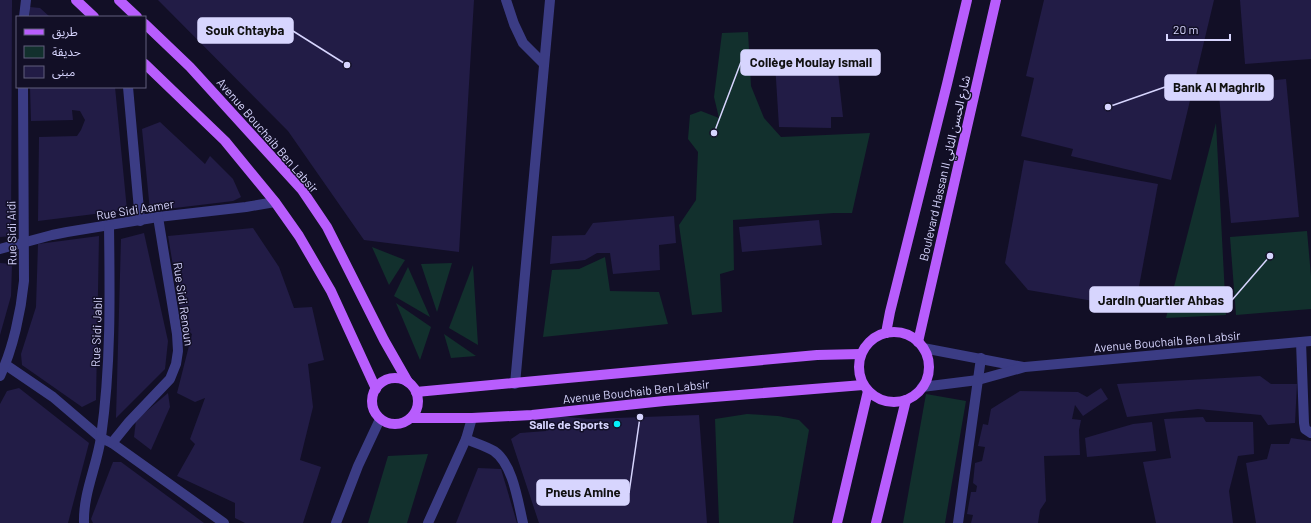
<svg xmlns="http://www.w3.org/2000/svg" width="1311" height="523" font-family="Barlow,'Noto Sans Arabic',sans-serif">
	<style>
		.green { fill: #12302d }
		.building { fill: #221c46 }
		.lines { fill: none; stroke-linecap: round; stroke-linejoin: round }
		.minor { stroke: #3b3c84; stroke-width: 10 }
		.major { stroke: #b85dfd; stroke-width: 10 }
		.poi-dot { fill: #04f1fb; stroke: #120f26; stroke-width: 1.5 }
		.labels { text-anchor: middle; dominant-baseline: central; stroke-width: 3; stroke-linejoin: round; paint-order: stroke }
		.street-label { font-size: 12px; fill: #d7d5fe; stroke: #120f26 }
		.poi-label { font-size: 12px; font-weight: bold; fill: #d7d5fe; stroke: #120f26; text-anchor: end }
		.leader { fill: none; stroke: #d7d5fe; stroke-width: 1.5 }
		.callout-dot { fill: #d7d5fe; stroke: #120f26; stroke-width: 1.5 }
		.callout { fill: #d7d5fe; stroke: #d7d5fe; stroke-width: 1.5 }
		.callout-label { font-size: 13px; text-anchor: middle; font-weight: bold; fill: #111 }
	</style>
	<rect width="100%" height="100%" fill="#120f26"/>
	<g class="green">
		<path d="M748,32l3,54 13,32 17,19 89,-4 -18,80h-18l-101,7 1,50 -14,4 2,38 -30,3 -13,-90 17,-25 2,-48 -10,-13 2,-24 11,-4 18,7 -5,-21 8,-64z"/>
		<path d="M1216,123l10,192 -60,3z"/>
		<path d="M1307,231l4,45v33l-75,6 -6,-78z"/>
		<path d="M372,247l33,13 -16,25z"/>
		<path d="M605,257l5,34 49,1 9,32 -125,13 9,-67 27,-1z"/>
		<path d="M452,263l-15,49 -16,-48z"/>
		<path d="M473,265l5,80 -29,-17z"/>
		<path d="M408,267l22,50 -36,-21z"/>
		<path d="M396,303l35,24 -11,33z"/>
		<path d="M444,334l32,22 -25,2z"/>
		<path d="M926,394l40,7 -21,122h-42z"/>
		<path d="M747,414l31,2 21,4 10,10 -16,93h-74l-4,-104z"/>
		<path d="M428,454l-21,69h-39l20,-67z"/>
	</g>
	<g class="building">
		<path d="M0,0h12l-1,236 -11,1z"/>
		<path d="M158,0h316l-15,252 -95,-12 -76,-109z"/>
		<path d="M1044,0h170l-43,180 -100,-24 2,-7 -52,-13 13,-58 -8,-2z"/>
		<path d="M1240,0h71v59l-66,5z"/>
		<path d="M30,7l10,1 10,9h-20z"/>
		<path d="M775,63h62l6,54h-12v11l-52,-1z"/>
		<path d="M1286,79l13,138 -68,6 -13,-138z"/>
		<path d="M30,87h85l12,123 -89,11 1,-84 38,-1 4,-6 4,-10 -5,-9 -8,-1 1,10 -42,1z"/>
		<path d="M160,122l45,42 5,-8 23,23 8,18 -8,4 -83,10 -8,-82z"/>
		<path d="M1024,160l134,24 -23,124 -107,-18 -23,-27z"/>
		<path d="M674,216l2,27 -17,2 1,25 -47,4 -3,-21h-13l-12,7 -35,4 2,-28 33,-1 8,-12z"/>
		<path d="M819,220l3,25 -80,7 -3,-25z"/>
		<path d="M253,228l26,39 15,41 18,-1 12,53 -16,4 5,43 -13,53 21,7 -18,56h-58l-10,-5v-15l-58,-27 18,-32 -5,-5 15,-41 -10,4 -18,-9 15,-59 -7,-5 -4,-16 -13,-77z"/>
		<path d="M144,233l24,108 -3,28 -49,49 5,-179z"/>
		<path d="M99,236l-3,164 -14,7 -60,-42 -1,-11 15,-47 2,-63z"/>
		<path d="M0,263l12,1 -1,32 -11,39z"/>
		<path d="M1260,376l11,8h26l-2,39 -27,2 -7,-10 -63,-6 -71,8 -10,-33z"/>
		<path d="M19,388l70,55 -21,80h-68v-119l7,-13z"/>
		<path d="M1101,388l7,11 -25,17 -8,-11 -3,14 9,1 -2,10 1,25 -36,1 2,45 -6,9 -2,13h-67l2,-8 -6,-1 4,-22h5l1,-6 -4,-3 2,-20 7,-2 3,-14 -7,-1 5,-22 5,1 3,-16 29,-18 58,1 9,5z"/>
		<path d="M168,393l2,14 -19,43 -17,-13 2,-17z"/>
		<path d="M549,415l39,4 111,-4 8,108h-168l-28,-84 9,-6 26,-2z"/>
		<path d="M1203,417l3,5h47l1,32 -16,2 -9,35 4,32h-77l-13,-61 28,-4 -7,-39z"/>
		<path d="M1152,422l4,29 -69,6 -2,-19 48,-14z"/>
		<path d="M1291,438l20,3v82h-55l-10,-60 21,-4 4,-15h18z"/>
		<path d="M113,462h8l83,61h-111l-2,-4z"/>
		<path d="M478,468l23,1 16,54h-61z"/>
	</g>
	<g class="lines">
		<g class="minor">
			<path d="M506,0l8,24 9,19 21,21"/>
			<path d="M24,17l2,-17"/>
			<path d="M128,87l12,134"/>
			<path d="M0,249l52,-14 15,-3 91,-15 88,-10 29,-5"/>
			<path d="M1301,342l3,81 1,6 6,4"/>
			<path d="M923,348l100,19"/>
			<path d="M6,365l47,32 48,41 11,5 112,80"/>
			<path d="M0,376c13,-27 21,-65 24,-95l-1,-194"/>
			<path d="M515,384l35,-384"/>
			<path d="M922,387l56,-7 47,-13 286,-26"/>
			<path d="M466,439c9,4 20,7 28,12 19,13 24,51 29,72"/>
			<path d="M112,443l17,-21 41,-43 6,-15 2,-13 -1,-17 -19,-117"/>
			<path d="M84,523c-1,-30 13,-57 17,-86 10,-70 9,-141 8,-211"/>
			<path d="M336,523l22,-57 22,-47"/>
			<path d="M428,523l38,-84 6,-21"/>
			<path d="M958,523l23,-165"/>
		</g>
		<g class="major">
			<path d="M76,0l18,17"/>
			<path d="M119,0l18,17"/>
			<path d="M145,24l45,43 112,123 25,37 57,113 24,42"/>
			<path d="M145,64l80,77 50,61 24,34 32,55 45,98"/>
			<circle cx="894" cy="367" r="35"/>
			<path d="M886,333l4,-21 57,-228 20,-84"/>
			<path d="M918,342l78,-342"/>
			<circle cx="395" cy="401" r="23"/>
			<path d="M416,392l401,-37 44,-1"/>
			<path d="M411,418h61l60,-3 132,-14 199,-16"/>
			<path d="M837,523l31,-132"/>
			<path d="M876,523l30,-123"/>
		</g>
	</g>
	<circle class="poi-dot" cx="617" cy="424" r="4"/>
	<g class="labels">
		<g class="street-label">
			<text transform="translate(268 135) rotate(49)">Avenue Bouchaib Ben Labsir</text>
			<text transform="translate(944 168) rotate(-77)">Boulevard Hassan II شارع الحسن الثاني</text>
			<text transform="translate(135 209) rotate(-9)">Rue Sidi Aamer</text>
			<text transform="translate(11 233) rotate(-91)">Rue Sidi Aidi</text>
			<text transform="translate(184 304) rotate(82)">Rue Sidi Renoun</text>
			<text transform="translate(96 332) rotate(-88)">Rue Sidi Jabli</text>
			<text transform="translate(1167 341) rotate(-5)">Avenue Bouchaib Ben Labsir</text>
			<text transform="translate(636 391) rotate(-6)">Avenue Bouchaib Ben Labsir</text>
		</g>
		<g class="poi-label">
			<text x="609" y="424">Salle de Sports</text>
		</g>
	</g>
	<path class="leader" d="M347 65L293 31M714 133L741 62M1108 107L1165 87M1270 256L1232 300M640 417L629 493"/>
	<g class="callout-dot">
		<circle cx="347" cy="65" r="4"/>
		<circle cx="714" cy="133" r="4"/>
		<circle cx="1108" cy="107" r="4"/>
		<circle cx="1270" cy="256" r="4"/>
		<circle cx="640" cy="417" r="4"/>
	</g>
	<g class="callout">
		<rect x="198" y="18" width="95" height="25" rx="4"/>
		<rect x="741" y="50" width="139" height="25" rx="4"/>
		<rect x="1165" y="75" width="108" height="25" rx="4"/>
		<rect x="1090" y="287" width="142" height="25" rx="4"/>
		<rect x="537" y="480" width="92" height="25" rx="4"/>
	</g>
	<g class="callout-label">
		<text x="245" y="35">Souk Chtayba</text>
		<text x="811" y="67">Collège Moulay Ismail</text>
		<text x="1219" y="92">Bank Al Maghrib</text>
		<text x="1161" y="305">Jardin Quartier Ahbas</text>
		<text x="583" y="497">Pneus Amine</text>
	</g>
	<rect x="16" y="16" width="130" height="72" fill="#120f26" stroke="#615e7c"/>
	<rect x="24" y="29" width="20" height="6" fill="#b85dfd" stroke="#615e7c"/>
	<text x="52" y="36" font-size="12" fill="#d7d5fe">طريق</text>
	<rect x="24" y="46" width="20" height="12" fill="#12302d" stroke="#615e7c"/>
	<text x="52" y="56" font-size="12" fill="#d7d5fe">حديقة</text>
	<rect x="24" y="66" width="20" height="12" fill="#221c46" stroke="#615e7c"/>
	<text x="52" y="76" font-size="12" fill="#d7d5fe">مبنى</text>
	<path d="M1167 34v6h63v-6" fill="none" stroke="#d7d5fe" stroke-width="2"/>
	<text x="1173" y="34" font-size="12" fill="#d7d5fe" stroke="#120f26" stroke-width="3" paint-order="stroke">20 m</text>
</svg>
